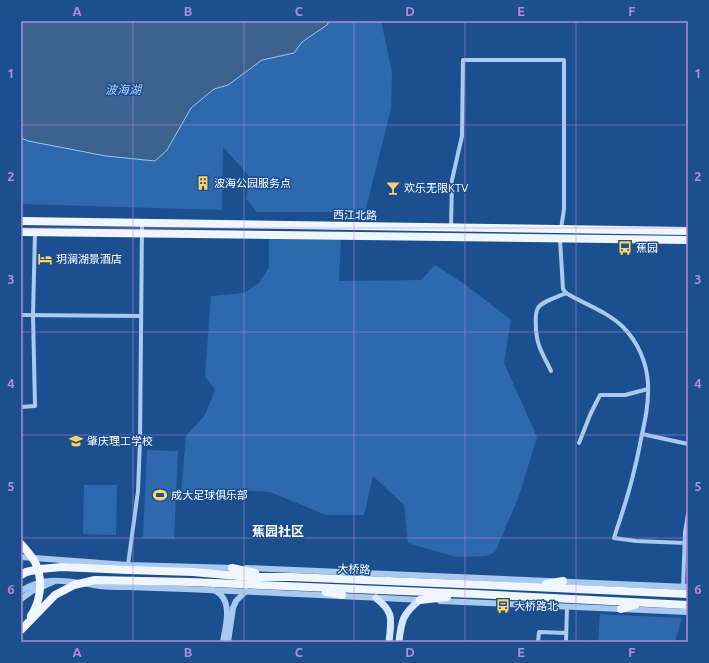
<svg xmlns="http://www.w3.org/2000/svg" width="709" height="663" font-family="Ubuntu,'Noto Sans SC',sans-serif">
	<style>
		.green { fill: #2e69ad }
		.water { fill: #3c6290; stroke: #9cc4f0 }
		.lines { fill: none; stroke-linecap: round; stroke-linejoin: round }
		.minor { stroke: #a9c9ee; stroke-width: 4 }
		.tertiary { stroke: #a9c9ee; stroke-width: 6 }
		.secondary { stroke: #d6e6fa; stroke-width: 7 }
		.primary { stroke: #f0f6ff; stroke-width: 8 }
		.grid { fill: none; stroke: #b68bdc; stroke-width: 1; stroke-opacity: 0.55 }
		.labels { text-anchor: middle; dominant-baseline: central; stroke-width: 3; stroke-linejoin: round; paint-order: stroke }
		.poi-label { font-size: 11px; fill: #fff; stroke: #1b4f8f; text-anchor: start }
		.street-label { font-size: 11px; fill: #fff; stroke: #1b4f8f }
		.water-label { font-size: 12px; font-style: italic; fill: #b5d3f5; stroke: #1b4f8f }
		.quarter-label { font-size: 13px; font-weight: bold; fill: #fff; stroke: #1b4f8f }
		.neatline { fill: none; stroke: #b68bdc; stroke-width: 1.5 }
		.grid-label { font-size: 13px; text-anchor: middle; font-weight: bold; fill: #b68bdc }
	</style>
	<rect width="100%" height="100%" fill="#1b4f8f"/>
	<g class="green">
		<path d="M329,21h52l11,51 -1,37 -26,103h-108l-11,-13 3,-23 -26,-29 -1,63 -201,-6v-66l7,3 78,15 61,-6 24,-42 23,-19 14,-4 34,-25 32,-7 8,-11 25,-17z"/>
		<path d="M269,237l72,1 -2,43 82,-1 14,-15 31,20 45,35 -7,43 33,74 -18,59 -24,56 -9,4 -30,1 -48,-14 -4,-38 -31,-29 -9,39h-38l-56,-23 -43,-2 -46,4 5,-58 19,-21 10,-25 -10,-14 6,-80 33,-3 15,-10 10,-16z"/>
		<path d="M147,450l31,1 -4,88 -31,-1z"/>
		<path d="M84,485h33l-1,50 -33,-1z"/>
		<path d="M600,614l82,4 -7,24h-77z"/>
	</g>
	<path class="water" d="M21,21h308l-2,4 -25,17 -8,11 -32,7 -34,25 -14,4 -23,19 -24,42 -12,11 -49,-5 -78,-15 -7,-3z"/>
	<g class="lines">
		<g class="minor">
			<path d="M451,227l1,-47 10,-44 1,-76h101v149l-3,20"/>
			<path d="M560,239l3,50 3,4c18,11 42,19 57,34 15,15 24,36 25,57 1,19 -3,37 -7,55 -2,10 -4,21 -7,32 -5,23 -13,45 -20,67l22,3 49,2"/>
			<path d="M21,315l119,1"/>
			<path d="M551,371c-4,-9 -11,-20 -13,-29 -2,-7 -4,-28 0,-34 4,-7 20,-11 28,-15"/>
			<path d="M21,407l14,-1 -2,-91 2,-83"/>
			<path d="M642,434l46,10"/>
			<path d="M579,443l11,-28 10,-20h25l23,-6"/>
			<path d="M128,565l10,-74 2,-51 2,-217"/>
			<path d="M683,587l2,-55 3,-18"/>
			<path d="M538,642l1,-10 27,1"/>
			<path d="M566,642l1,-35"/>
		</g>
		<g class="tertiary">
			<path d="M21,557l107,8 107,3"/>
			<path d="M246,568l442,19"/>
			<path d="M213,590c3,1 6,3 8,5 11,12 4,33 2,47"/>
			<path d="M21,591c9,-6 17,-9 28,-10 17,-2 34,3 51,5 9,1 19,1 28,1 98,3 196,8 295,13"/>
			<path d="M21,599l11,-8 21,-9"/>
			<path d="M440,601l248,11"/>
			<path d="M228,642l5,-34 3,-7 10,-10"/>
		</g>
		<g class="secondary">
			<path d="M376,598c19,15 15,22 13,44"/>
			<path d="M399,642c2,-21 4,-29 21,-42"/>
		</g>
		<g class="primary">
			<path d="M21,221l667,10"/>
			<path d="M21,232l667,8"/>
			<path d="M21,544c6,7 14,15 16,23 6,16 3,35 -6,49"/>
			<path d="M232,568l23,5"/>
			<path d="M21,575l5,-3 14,-3 22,-2 66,3 65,2 57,5h41l242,10 155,7"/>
			<path d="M546,584l17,-3"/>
			<path d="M326,592l16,3"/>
			<path d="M420,600l27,-3"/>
			<path d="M621,609l14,-4"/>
			<path d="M21,630l34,-35 19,-10 21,-5 95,2 285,12 213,11"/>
		</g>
	</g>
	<path class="grid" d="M133,21v621M244,21v621M354,21v621M465,21v621M576,21v621M21,125h667M21,228h667M21,332h667M21,435h667M21,538h667"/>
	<defs>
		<symbol id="building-bare" viewBox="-9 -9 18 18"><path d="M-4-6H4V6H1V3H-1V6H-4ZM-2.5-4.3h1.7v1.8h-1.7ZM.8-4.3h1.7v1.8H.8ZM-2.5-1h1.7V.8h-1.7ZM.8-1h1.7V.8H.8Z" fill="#ffd166" stroke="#1b4f8f" stroke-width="2.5" paint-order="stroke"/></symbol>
		<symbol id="bar-bare" viewBox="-9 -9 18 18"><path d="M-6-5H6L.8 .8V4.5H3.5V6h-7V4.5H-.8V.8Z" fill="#ffd166" stroke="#1b4f8f" stroke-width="2.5" paint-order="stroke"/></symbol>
		<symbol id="bus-bare" viewBox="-9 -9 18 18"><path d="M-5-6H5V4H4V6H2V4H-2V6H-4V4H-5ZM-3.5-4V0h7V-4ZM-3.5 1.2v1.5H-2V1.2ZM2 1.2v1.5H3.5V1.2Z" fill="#ffd166" stroke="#1b4f8f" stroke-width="2.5" paint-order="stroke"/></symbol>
		<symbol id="hotel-bare" viewBox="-9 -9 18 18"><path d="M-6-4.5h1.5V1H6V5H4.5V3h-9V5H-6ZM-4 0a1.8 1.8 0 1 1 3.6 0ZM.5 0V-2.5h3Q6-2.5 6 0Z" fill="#ffd166" stroke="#1b4f8f" stroke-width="2.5" paint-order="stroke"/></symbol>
		<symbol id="school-bare" viewBox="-9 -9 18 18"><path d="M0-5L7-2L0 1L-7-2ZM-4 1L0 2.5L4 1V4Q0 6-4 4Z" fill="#ffd166" stroke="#1b4f8f" stroke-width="2.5" paint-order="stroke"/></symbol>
		<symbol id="stadium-bare" viewBox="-9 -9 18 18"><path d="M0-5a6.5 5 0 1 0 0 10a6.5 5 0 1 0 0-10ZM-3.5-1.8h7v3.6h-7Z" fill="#ffd166" stroke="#1b4f8f" stroke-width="2.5" paint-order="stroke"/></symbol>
	</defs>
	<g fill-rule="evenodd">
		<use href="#building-bare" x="193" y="173" width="20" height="20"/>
		<use href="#bar-bare" x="383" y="178" width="20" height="20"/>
		<use href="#bus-bare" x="615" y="238" width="20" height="20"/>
		<use href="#hotel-bare" x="35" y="249" width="20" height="20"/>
		<use href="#school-bare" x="66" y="431" width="20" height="20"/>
		<use href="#stadium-bare" x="150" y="485" width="20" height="20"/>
		<use href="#bus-bare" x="493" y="596" width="20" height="20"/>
	</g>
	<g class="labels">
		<g class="poi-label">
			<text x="214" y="183">波海公园服务点</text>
			<text x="404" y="188">欢乐无限KTV</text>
			<text x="636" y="248">蕉园</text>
			<text x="56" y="259">玥澜湖景酒店</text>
			<text x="87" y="441">肇庆理工学校</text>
			<text x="171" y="495">成大足球俱乐部</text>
			<text x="514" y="606">大桥路北</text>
		</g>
		<g class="street-label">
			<text transform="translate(355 215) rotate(1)">西江北路</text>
			<text transform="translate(354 569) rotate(2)">大桥路</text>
		</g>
		<g class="water-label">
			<text x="123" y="89">波海湖</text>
		</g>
		<g class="quarter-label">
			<text x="278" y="531">蕉园社区</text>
		</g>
	</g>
	<rect width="709" height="663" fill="none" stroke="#1b4f8f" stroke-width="44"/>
	<rect x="22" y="22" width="665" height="619" class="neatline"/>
	<g class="grid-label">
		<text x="77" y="16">A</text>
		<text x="188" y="16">B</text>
		<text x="299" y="16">C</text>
		<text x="410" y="16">D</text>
		<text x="521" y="16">E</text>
		<text x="632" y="16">F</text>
		<text x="11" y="78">1</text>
		<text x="698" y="78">1</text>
		<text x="11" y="181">2</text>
		<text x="698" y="181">2</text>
		<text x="11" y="284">3</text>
		<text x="698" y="284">3</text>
		<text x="11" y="388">4</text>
		<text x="698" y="388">4</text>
		<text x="11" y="491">5</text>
		<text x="698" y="491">5</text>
		<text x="11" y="594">6</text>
		<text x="698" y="594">6</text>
		<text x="77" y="657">A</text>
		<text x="188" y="657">B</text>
		<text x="299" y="657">C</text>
		<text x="410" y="657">D</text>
		<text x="521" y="657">E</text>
		<text x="632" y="657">F</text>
	</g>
</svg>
